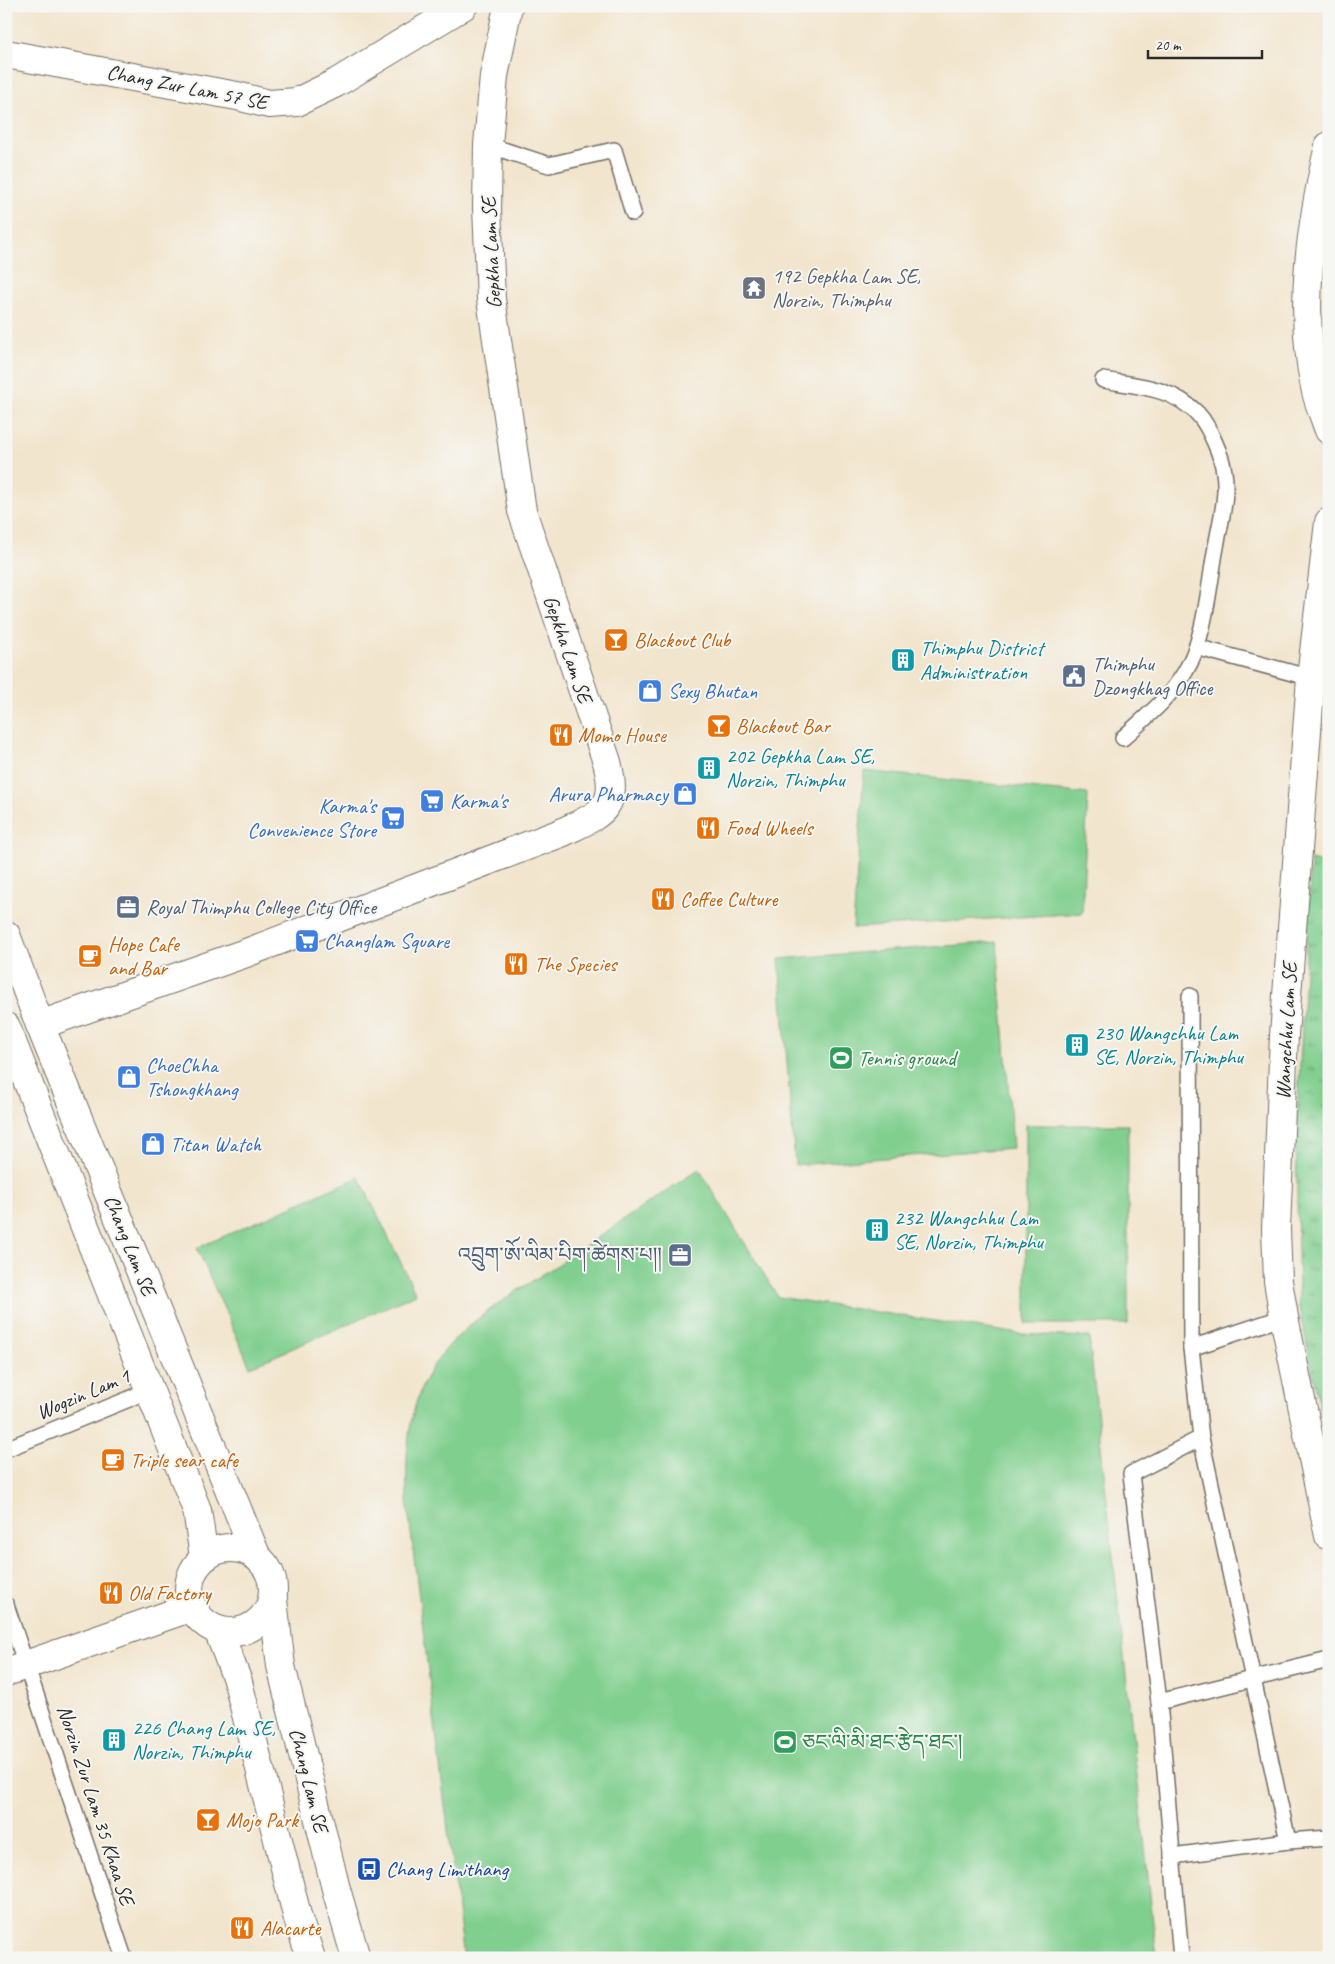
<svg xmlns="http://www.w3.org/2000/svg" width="1335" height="1964" font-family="Caveat,'Noto Serif Tibetan',sans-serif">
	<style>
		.grass { fill: #81cf8f; stroke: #567d5d }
		.park { fill: url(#park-tufts); stroke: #567d5d }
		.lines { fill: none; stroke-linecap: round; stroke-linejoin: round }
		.lane-casing { stroke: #716c64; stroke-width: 18 }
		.street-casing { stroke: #716c64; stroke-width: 30 }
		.secondary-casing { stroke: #716c64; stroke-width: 30 }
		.lane { stroke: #fff; stroke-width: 15 }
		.street { stroke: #fff; stroke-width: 28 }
		.secondary { stroke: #fff; stroke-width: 28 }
		.labels { text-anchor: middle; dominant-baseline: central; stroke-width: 4; stroke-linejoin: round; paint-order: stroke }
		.street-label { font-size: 21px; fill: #2b2b2b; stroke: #f6f6f2 }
		.worship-label { font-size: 21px; fill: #5b616d; stroke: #f6f6f2; text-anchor: start }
		.food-label { font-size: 21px; fill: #c56008; stroke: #f6f6f2; text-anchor: start }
		.culture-label { font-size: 21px; fill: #0d838f; stroke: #f6f6f2; text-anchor: start }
		.service-label { font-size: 21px; fill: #4e5e75; stroke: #f6f6f2; text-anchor: start }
		.shop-label { font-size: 21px; fill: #366cbe; stroke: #f6f6f2; text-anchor: start }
		.leisure-label { font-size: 21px; fill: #27864d; stroke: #f6f6f2; text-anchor: start }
		.transit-label { font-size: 21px; fill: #164399; stroke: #f6f6f2; text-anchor: start }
	</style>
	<defs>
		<pattern id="park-tufts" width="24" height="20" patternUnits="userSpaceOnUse" patternTransform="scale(1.25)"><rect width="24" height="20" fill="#81cf8f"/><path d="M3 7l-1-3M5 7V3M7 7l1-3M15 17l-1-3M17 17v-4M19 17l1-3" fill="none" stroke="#6aa875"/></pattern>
	</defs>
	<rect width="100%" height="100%" fill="#f6f6f2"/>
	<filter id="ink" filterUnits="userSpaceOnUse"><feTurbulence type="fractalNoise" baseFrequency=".02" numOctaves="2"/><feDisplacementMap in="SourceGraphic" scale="10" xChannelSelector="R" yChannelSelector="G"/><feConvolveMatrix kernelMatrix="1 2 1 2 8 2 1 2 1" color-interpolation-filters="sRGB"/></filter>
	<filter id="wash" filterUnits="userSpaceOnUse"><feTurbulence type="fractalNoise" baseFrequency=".0096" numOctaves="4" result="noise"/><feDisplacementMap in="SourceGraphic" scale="20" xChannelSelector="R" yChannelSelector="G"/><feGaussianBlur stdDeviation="1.12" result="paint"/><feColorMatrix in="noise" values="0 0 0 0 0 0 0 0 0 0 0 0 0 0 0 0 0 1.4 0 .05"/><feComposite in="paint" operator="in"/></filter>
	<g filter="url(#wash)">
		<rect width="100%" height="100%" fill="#f2e5cd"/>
		<g class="grass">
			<path d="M864,771l224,23 -6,119 -229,15z"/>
			<path d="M997,942l16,206 -218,17 -16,-206z"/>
			<rect x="1026" y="1125" width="102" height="199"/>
			<path d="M699,1169l79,128 242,37 69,3 68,621h-693l-57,-457c-1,-41 -1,-74 14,-112 25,-61 94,-95 145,-130 44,-30 88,-60 133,-90z"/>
			<path d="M359,1177l57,117 -166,73 -53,-119z"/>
		</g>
		<path class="park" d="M1311,860l18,5v585l-30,-142 -3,-170z"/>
	</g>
	<g filter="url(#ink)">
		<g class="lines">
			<defs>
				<g id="lane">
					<path d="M488,145l61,20 65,-15 19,63"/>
					<path d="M1103,380c35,6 69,7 95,34 11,12 24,42 26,58 4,25 -4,51 -8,75 -7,37 -11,93 -31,125 -16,27 -39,45 -62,66"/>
					<path d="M1196,647l115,31"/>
					<path d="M1190,996l1,352 10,90 87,403"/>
					<path d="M1191,1348l93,-31"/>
					<path d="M6,1449l123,-50 20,-10"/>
					<path d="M6,1605l118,353"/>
					<path d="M1159,1702l170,-42"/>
					<path d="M1172,1856l116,-15 41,-3"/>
					<path d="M1181,1958l-22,-256 -28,-228 70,-36"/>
				</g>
				<g id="street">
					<path d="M6,54l231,42 32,8 28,-2 39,-19 127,-77"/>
					<path d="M40,1025l206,-72 315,-120c38,-19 59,-22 46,-71l-85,-251 -31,-212 -4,-91 1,-63 6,-69 14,-70"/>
					<path d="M6,1672l186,-65"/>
				</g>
				<g id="secondary">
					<path d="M1329,146c-18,78 -31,161 -14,241 3,15 9,29 14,43"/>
					<path d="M1329,522l-18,156 -27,357 -8,194 2,52 6,36 45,219"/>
					<path d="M6,935l34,90 216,530"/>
					<path d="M6,1027l191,483 7,47"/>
					<circle cx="231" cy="1590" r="42"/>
					<path d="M273,1600l8,66 55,223 20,69"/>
					<path d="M218,1630l20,52 60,237 13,39"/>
				</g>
			</defs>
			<use href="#lane" class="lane-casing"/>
			<use href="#street" class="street-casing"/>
			<use href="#secondary" class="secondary-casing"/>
			<use href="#lane" class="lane"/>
			<use href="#street" class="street"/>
			<use href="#secondary" class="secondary"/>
		</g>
	</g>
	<defs>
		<symbol id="temple-square" viewBox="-11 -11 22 22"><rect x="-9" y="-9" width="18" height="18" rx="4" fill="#6b7280" stroke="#f6f6f2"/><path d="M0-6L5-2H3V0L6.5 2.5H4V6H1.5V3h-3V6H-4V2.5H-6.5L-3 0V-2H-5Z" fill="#fff"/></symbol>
		<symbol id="bar-square" viewBox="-11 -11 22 22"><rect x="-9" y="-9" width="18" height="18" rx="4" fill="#e8710a" stroke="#f6f6f2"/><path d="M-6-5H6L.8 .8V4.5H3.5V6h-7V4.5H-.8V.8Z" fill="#fff"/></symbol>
		<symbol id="building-square" viewBox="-11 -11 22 22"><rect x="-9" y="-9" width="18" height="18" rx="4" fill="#0f9aa8" stroke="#f6f6f2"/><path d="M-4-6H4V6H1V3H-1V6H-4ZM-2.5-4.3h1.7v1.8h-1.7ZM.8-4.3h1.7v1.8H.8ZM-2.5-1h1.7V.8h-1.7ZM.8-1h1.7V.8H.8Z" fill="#fff"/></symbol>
		<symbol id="civic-square" viewBox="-11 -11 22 22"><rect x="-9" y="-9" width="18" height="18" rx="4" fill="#5c6f8a" stroke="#f6f6f2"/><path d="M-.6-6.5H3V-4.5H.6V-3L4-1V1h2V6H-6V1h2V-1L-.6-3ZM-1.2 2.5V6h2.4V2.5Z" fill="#fff"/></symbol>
		<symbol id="shop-square" viewBox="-11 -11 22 22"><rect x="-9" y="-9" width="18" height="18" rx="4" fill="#3f7fe0" stroke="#f6f6f2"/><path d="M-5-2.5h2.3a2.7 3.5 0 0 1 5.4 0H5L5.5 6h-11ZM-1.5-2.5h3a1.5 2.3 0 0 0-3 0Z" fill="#fff"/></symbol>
		<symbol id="restaurant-square" viewBox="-11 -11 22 22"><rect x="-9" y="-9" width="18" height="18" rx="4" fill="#e8710a" stroke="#f6f6f2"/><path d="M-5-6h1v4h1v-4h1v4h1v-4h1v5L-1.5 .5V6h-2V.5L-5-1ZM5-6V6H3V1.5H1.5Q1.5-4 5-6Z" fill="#fff"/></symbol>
		<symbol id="supermarket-square" viewBox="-11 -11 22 22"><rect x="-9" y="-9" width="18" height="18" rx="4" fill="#3f7fe0" stroke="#f6f6f2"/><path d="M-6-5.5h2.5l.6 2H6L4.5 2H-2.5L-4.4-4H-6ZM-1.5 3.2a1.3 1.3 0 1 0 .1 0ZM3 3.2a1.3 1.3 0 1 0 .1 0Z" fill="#fff"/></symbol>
		<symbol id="office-square" viewBox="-11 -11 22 22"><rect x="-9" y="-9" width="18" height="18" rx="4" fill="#5c6f8a" stroke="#f6f6f2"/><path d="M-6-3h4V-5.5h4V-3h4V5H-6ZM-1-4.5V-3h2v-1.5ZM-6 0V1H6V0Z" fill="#fff"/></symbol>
		<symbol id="cafe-square" viewBox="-11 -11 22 22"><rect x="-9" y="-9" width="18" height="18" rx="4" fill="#e8710a" stroke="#f6f6f2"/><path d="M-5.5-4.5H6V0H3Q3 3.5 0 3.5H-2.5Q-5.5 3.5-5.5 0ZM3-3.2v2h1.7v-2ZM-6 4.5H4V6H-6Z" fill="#fff"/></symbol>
		<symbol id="stadium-square" viewBox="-11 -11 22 22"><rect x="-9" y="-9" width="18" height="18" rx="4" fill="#2e9e5b" stroke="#f6f6f2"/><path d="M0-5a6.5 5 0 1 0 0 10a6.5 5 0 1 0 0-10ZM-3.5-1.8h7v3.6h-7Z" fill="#fff"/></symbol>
		<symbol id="bus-square" viewBox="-11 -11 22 22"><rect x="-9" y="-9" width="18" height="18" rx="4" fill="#1a4fb4" stroke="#f6f6f2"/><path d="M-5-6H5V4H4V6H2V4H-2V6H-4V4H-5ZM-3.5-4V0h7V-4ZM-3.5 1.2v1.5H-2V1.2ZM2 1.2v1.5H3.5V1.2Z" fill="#fff"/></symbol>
	</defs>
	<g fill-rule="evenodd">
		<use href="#temple-square" x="740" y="274" width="28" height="28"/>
		<use href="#bar-square" x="602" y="626" width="28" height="28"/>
		<use href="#building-square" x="889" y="646" width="28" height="28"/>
		<use href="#civic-square" x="1060" y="662" width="28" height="28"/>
		<use href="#shop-square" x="636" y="677" width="28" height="28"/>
		<use href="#bar-square" x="705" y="712" width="28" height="28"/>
		<use href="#restaurant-square" x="547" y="721" width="28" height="28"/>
		<use href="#building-square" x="695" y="754" width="28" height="28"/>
		<use href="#shop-square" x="671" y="780" width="28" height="28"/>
		<use href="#supermarket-square" x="418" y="787" width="28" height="28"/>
		<use href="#supermarket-square" x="379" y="804" width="28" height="28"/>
		<use href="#restaurant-square" x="694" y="814" width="28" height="28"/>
		<use href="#restaurant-square" x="649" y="885" width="28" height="28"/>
		<use href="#office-square" x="114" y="893" width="28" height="28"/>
		<use href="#supermarket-square" x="293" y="927" width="28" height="28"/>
		<use href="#cafe-square" x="76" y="942" width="28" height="28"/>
		<use href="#restaurant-square" x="502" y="950" width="28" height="28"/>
		<use href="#building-square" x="1063" y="1031" width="28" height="28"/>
		<use href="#stadium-square" x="827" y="1044" width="28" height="28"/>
		<use href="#shop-square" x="115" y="1063" width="28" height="28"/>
		<use href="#shop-square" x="139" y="1130" width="28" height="28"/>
		<use href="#building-square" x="863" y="1216" width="28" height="28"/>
		<use href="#office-square" x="666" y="1241" width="28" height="28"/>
		<use href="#cafe-square" x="99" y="1446" width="28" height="28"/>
		<use href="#restaurant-square" x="97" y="1579" width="28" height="28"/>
		<use href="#building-square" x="100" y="1726" width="28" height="28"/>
		<use href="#stadium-square" x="771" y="1728" width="28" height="28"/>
		<use href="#bar-square" x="194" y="1806" width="28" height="28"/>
		<use href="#bus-square" x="355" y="1855" width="28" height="28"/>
		<use href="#restaurant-square" x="228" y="1914" width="28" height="28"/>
	</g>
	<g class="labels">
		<g class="street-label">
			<text transform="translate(187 87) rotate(11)">Chang Zur Lam 57 SE</text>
			<text transform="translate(491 253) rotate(-93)">Gepkha Lam SE</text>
			<text transform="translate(568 649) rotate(71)">Gepkha Lam SE</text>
			<text transform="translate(1286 1031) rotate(-87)">Wangchhu Lam SE</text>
			<text transform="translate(130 1245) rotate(68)">Chang Lam SE</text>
			<text transform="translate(83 1394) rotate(-23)">Wogzin Lam 1</text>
			<text transform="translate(309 1780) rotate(76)">Chang Lam SE</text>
			<text transform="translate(96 1805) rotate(72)">Norzin Zur Lam 35 Khaa SE</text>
		</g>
		<g class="worship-label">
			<text x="772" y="276">192 Gepkha Lam SE,<tspan x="772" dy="24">Norzin, Thimphu</tspan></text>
		</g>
		<g class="food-label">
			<text x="634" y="640">Blackout Club</text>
			<text x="736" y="726">Blackout Bar</text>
			<text x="578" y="735">Momo House</text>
			<text x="726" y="828">Food Wheels</text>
			<text x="680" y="899">Coffee Culture</text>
			<text x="108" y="944">Hope Cafe<tspan x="108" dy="24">and Bar</tspan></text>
			<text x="534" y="964">The Species</text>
			<text x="130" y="1460">Triple sear cafe</text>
			<text x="128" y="1593">Old Factory</text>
			<text x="226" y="1820">Mojo Park</text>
			<text x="260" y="1928">Alacarte</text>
		</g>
		<g class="culture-label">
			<text x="920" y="648">Thimphu District<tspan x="920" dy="24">Administration</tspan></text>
			<text x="726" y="756">202 Gepkha Lam SE,<tspan x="726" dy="24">Norzin, Thimphu</tspan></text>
			<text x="1094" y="1033">230 Wangchhu Lam<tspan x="1094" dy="24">SE, Norzin, Thimphu</tspan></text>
			<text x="894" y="1218">232 Wangchhu Lam<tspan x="894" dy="24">SE, Norzin, Thimphu</tspan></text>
			<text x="132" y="1728">226 Chang Lam SE,<tspan x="132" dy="24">Norzin, Thimphu</tspan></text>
		</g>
		<g class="service-label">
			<text x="1092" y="664">Thimphu<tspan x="1092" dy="24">Dzongkhag Office</tspan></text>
			<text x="146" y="907">Royal Thimphu College City Office</text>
			<text x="662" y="1255" text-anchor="end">འབྲུག་ཨོ་ལིམ་པིག་ཚེགས་པ།།</text>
		</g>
		<g class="shop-label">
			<text x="668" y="691">Sexy Bhutan</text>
			<text x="668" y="794" text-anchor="end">Arura Pharmacy</text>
			<text x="450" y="801">Karma's</text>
			<text x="376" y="806" text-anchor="end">Karma's<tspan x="376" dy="24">Convenience Store</tspan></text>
			<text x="324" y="941">Changlam Square</text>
			<text x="146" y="1065">ChoeChha<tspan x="146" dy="24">Tshongkhang</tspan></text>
			<text x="170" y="1144">Titan Watch</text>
		</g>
		<g class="leisure-label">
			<text x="858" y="1058">Tennis ground</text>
			<text x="802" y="1742">ཅང་ལི་མི་ཐང་རྩེད་ཐང་།</text>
		</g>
		<g class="transit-label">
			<text x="386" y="1869">Chang Limithang</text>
		</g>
	</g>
	<rect width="1335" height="1964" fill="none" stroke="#f6f6f2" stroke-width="25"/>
	<path d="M1148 50v8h114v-8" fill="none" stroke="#2b2b2b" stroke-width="2.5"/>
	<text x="1155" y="50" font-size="15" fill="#2b2b2b" stroke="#f6f6f2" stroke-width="4" paint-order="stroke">20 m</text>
</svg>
